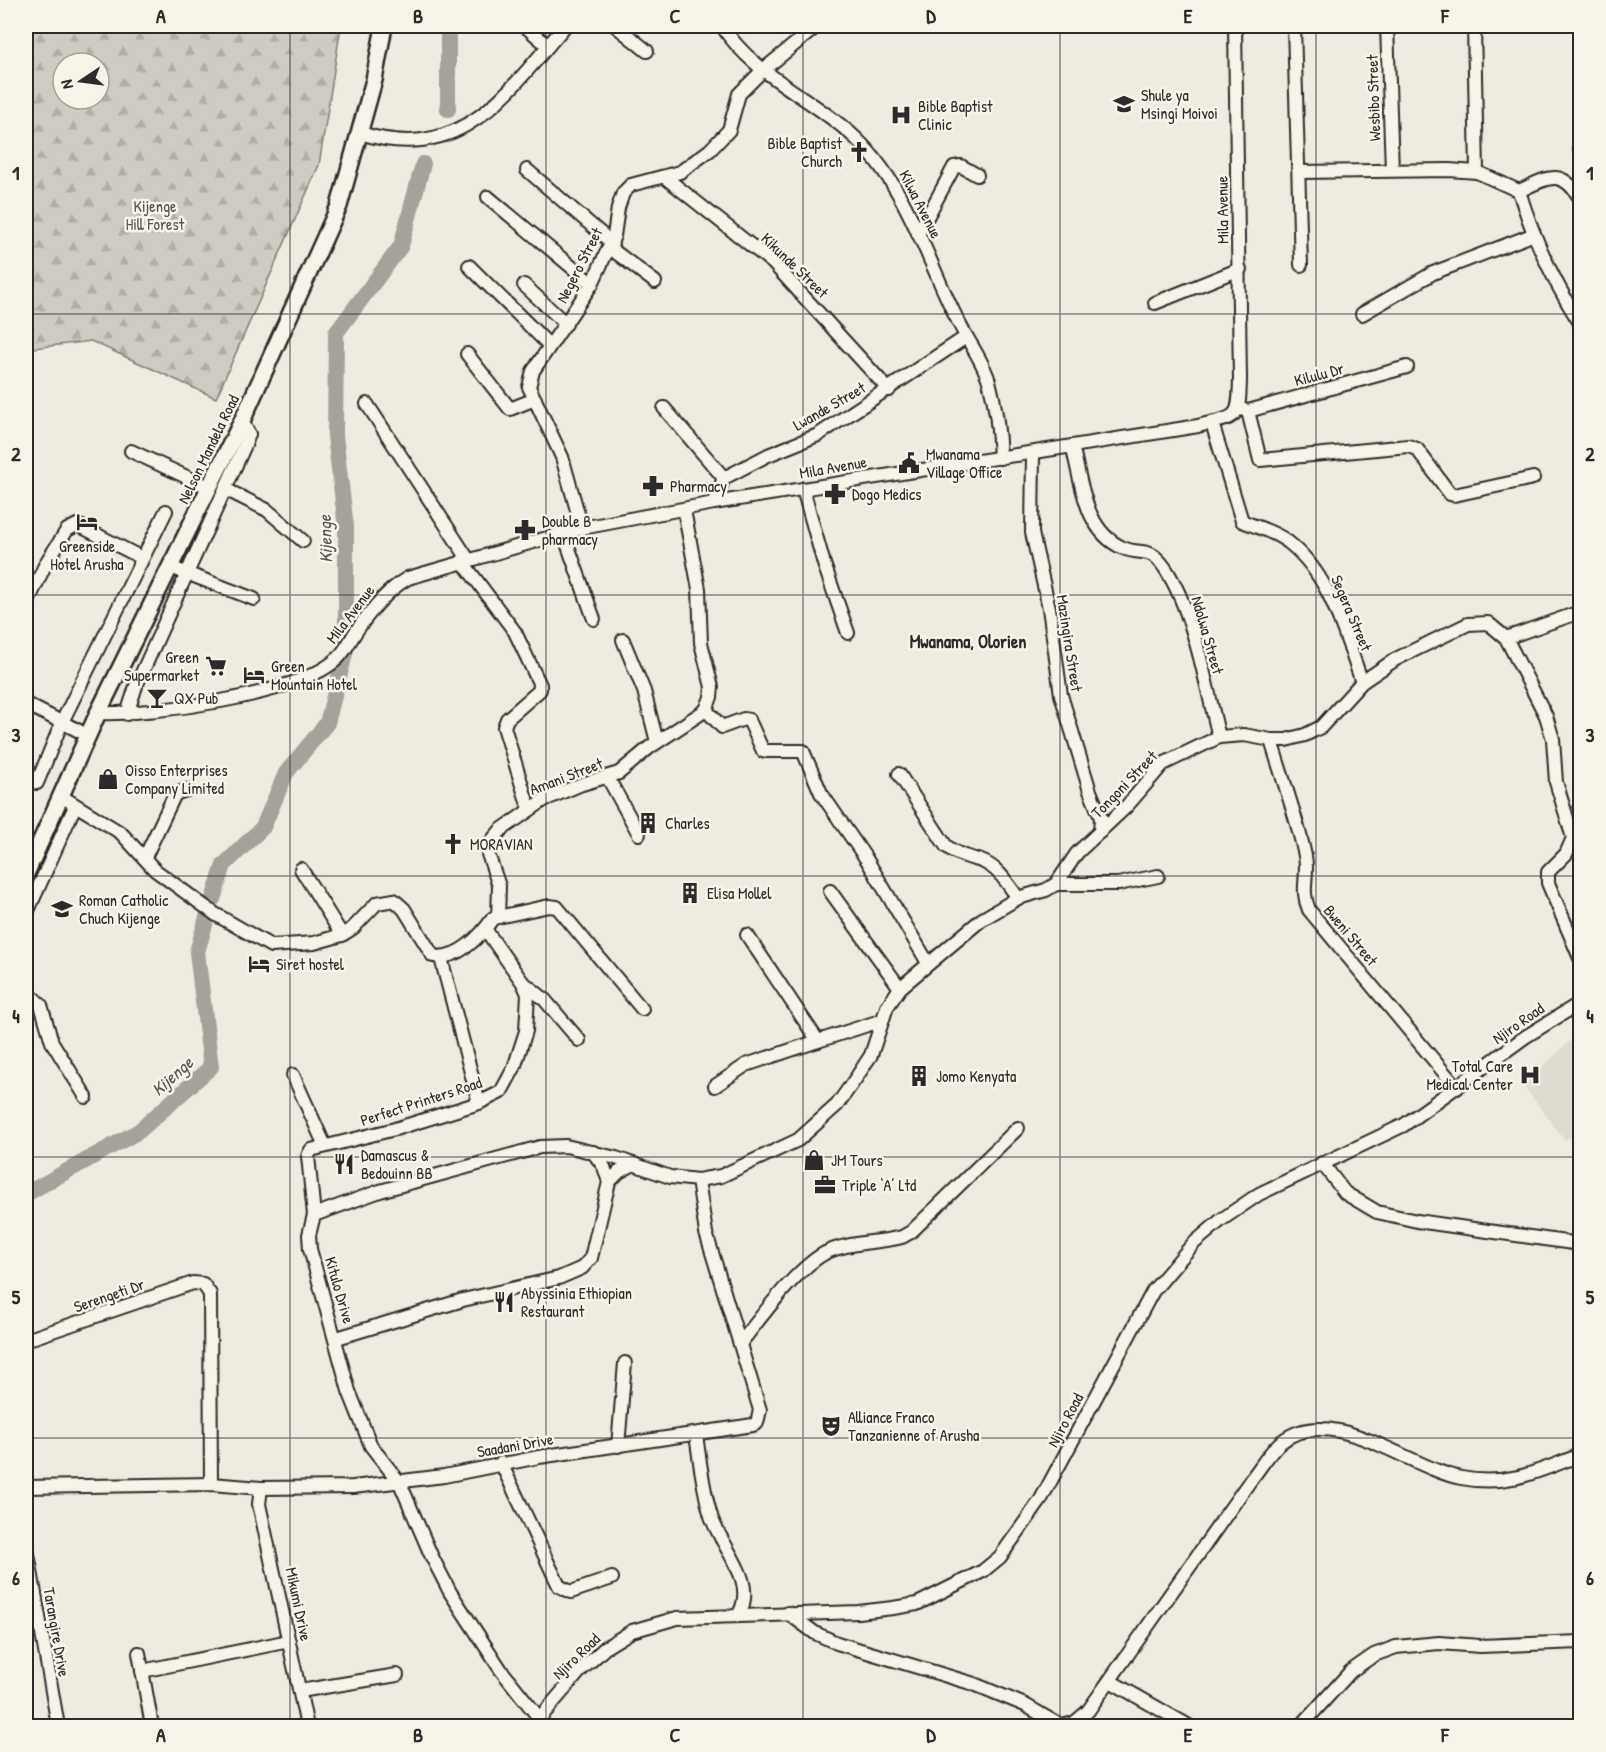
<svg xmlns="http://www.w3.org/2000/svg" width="1606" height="1752" font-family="'Patrick Hand',sans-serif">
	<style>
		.built { fill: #dedbd1 }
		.forest { fill: url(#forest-firs); stroke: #7d7b76; stroke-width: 1.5; fill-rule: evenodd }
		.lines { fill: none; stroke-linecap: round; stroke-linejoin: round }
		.river { stroke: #a4a29a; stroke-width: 16 }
		.minor-casing { stroke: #2b2b2b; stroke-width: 16 }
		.major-casing { stroke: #2b2b2b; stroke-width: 20 }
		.minor { stroke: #f7f3e8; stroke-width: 12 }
		.major { stroke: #f7f3e8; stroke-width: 15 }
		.grid { fill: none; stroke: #2b2b2b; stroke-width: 1.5; stroke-opacity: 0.55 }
		.labels { text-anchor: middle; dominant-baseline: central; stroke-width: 5; stroke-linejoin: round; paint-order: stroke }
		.poi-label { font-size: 16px; fill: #2b2b2b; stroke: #f7f3e8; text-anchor: start }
		.street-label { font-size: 16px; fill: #2b2b2b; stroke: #f7f3e8 }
		.park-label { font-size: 16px; fill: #545351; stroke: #f7f3e8 }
		.water-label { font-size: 18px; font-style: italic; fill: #555552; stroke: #f7f3e8 }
		.neighbourhood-label { font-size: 18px; font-weight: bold; fill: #2b2b2b; stroke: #f7f3e8 }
		.neatline { fill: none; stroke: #2b2b2b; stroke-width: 2 }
		.grid-label { font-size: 20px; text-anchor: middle; font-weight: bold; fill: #2b2b2b }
	</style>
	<defs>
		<pattern id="forest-firs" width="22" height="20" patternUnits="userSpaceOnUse" patternTransform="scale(1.5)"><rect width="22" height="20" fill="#cfcbc2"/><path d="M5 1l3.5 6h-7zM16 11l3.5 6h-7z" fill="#b2aea7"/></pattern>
	</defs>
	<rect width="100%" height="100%" fill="#efebe0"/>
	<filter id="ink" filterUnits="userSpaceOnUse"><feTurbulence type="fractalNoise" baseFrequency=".0167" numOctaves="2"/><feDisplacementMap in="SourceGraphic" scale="12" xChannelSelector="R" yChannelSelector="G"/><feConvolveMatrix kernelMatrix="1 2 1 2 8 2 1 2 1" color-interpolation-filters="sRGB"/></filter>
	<g filter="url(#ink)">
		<path class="built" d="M1571,1040l9,17v75l-15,8 -42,-55z"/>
		<path class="forest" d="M26,26h315l-22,139 -103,233 -125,-57 -65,8zM63,63h36v36h-36z"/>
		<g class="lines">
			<g class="river">
				<path d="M448,26v83"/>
				<path d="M213,899l11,-34 39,-38 23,-54 41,-50 19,-73v-123l-11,-91 1,-103 65,-87 22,-82"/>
				<path d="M26,1194l113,-63 72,-64 -14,-115 11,-38"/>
			</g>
			<defs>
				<g id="minor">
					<path d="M525,26l22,19"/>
					<path d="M616,26l31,25"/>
					<path d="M722,26c32,49 85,69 128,107 55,48 74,120 106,184 10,22 26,41 33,64 7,25 10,51 11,77"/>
					<path d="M1294,26l7,239"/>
					<path d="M1387,26l5,144"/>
					<path d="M1474,26l3,146"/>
					<path d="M360,133c102,32 146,-39 205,-107"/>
					<path d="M1580,150v-95"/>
					<path d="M527,170l85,73"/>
					<path d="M1300,172l149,-2 28,2 42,19c28,-13 42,-24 61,7"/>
					<path d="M666,178l107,85 116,127"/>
					<path d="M1519,191c15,49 34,90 61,132"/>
					<path d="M488,197l104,87"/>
					<path d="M918,234l36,-67 7,-1 16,9"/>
					<path d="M610,248l45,34"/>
					<path d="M469,266l80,79"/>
					<path d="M524,285l42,39"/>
					<path d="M1155,303l85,-34"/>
					<path d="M1362,314l71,-41 99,-38"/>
					<path d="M467,354l43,55 25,-10"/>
					<path d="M367,404l101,155"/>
					<path d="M664,408l60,70"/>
					<path d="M1240,409l8,2 159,-44"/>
					<path d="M1248,411l12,49 148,-14 9,3 33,45 4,1 79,-17"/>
					<path d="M1212,423l30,98c14,6 34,11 46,21 43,33 56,92 74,140"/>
					<path d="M1072,446c10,36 12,85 51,102 19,8 26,-3 42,20 29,44 41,118 54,169"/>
					<path d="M131,451l77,36"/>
					<path d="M1033,453l-1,80 17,75 12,87 29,96 11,27 -1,14"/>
					<path d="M225,489l42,21 36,31"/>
					<path d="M803,489l21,75 24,69"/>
					<path d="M714,503l10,-25 44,-23 50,-20 148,-98"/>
					<path d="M582,528l-20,-71 -33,-70 4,-16 59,-87 22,-48 4,-28 5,-15 8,-8 49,-13 30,-22 19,-20 10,-36 23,-23 55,-45"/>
					<path d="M563,532l31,87"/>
					<path d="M462,561l53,71 25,53v5l-33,29 -3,8 25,81"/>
					<path d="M178,570l76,29"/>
					<path d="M26,606l20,-43 21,-33 10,-5 5,2 60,31"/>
					<path d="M1506,638l74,-26"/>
					<path d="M623,640l21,51 13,51"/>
					<path d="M26,704l63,32"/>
					<path d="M706,710l16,17 22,-8 5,1 14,31h40l18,42 46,67 61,103"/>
					<path d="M98,713c55,2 197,-17 238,-53 10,-9 14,-20 21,-30 14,-20 30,-40 51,-52l174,-50 132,-25 484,-77c40,-10 41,-5 42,-47l-5,-353"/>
					<path d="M127,714l9,-28 109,-241 4,-11 -7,-13"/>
					<path d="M1271,740c11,38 26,77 34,116 4,20 -5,33 4,54l148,178"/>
					<path d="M899,774l47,72c11,9 22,11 35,15 17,6 27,23 37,37"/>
					<path d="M608,778l31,56"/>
					<path d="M37,783l25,-61 104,-211"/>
					<path d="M61,796l60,37 34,37 60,44 56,32 43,-3 28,-8 11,-7 24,-25 17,-3 10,9 29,47c24,5 48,-20 60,-38l5,-1 1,-31 -11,-32 2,-11 11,-13 43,-30 38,-16 37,-11 31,-26 56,-37 5,-13 1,-10 -11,-44 -2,-54 -15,-79"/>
					<path d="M145,857l30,-63 12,-4"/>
					<path d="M301,869l41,66"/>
					<path d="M1056,884h62l40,-8"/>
					<path d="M830,891l70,97"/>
					<path d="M26,915l49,-109"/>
					<path d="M498,917l51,-11 8,1 85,102"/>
					<path d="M747,935l71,106 62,-20"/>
					<path d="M441,958l38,145"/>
					<path d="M524,983l20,16 35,41"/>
					<path d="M26,991l15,14 11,37 34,55"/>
					<path d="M293,1075l32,71"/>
					<path d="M715,1086l31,-21 72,-24"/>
					<path d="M1322,1163l23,30 32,19 40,9 163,23"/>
					<path d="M609,1182l10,-10 15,-8"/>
					<path d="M314,1215l-6,-59 3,-6 84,-21 84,-26 22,-11 13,-24 12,-37 2,-37 -5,-11 -38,-54"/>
					<path d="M337,1338l126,-38 96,-22 23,-10 9,-10 18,-76 -5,-15 -11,-15"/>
					<path d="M26,1340l167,-57 10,1 7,10 1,190"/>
					<path d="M740,1344c20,-26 56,-75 85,-91 22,-11 53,-10 77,-16l9,-5 107,-104"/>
					<path d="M696,1435c4,27 7,55 15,81 10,32 47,64 28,98"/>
					<path d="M618,1446l7,-83"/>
					<path d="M501,1463l58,123 12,6 41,-14"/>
					<path d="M26,1487l185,-3 50,4 92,-1 91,-11 95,-19 214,-32 4,-2 3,-13 -54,-177 -8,-53"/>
					<path d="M261,1488l-2,16 48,222"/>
					<path d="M26,1542l32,184"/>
					<path d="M788,1613l27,20 22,10 137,41 51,21 36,21 13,-3 14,-12 164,-233c9,-11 18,-27 29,-36 50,-41 128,26 180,36 47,9 78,-7 119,-23"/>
					<path d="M139,1653l13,73"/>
					<path d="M142,1671l147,-30"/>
					<path d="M1110,1681l79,45"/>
					<path d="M300,1691l97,-16"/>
					<path d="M540,1719l-39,-49 -51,-78 -19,-37 -31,-72 -29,-37 -22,-55 -39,-142 -1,-14 5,-20 66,-24 160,-44 26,-1 50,12 54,19 28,3 23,-4 77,-36 39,-35 19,-27 15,-23 16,-48 13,-19 81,-68 37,-22 28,-8 10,-6 21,-31 49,-46 37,-43 56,-27 25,-2 27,5h15l19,-5 16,-8 41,-45 34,-23 72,-35 20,-1 18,15 40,78 7,23 3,43 17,56 -7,16 -18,18v11l32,75"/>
					<path d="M533,1726l47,-55 26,-24 26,-16 45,-13 181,-6 35,-4 24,-4 66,-33 17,-14 40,-56 113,-210 40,-47 28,-24 38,-26 145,-69 121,-88 55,-34"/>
					<path d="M1301,1726l50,-55 23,-16 22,-8 43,-4 41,3 100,-4"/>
				</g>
				<path id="major" d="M26,874l72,-161 144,-292 97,-215 35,-126 10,-54"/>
			</defs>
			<use href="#minor" class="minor-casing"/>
			<use href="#major" class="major-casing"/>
			<use href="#minor" class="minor"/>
			<use href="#major" class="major"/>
		</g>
	</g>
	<path class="grid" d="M290,26v1700M546,26v1700M803,26v1700M1060,26v1700M1316,26v1700M26,314h1554M26,595h1554M26,876h1554M26,1157h1554M26,1438h1554"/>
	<defs>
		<symbol id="school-bare" viewBox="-9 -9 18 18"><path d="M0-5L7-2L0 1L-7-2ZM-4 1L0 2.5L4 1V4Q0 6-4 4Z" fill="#2b2b2b" stroke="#f7f3e8" stroke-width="2.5" paint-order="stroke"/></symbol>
		<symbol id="hospital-bare" viewBox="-9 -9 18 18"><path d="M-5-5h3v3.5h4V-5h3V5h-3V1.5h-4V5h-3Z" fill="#2b2b2b" stroke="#f7f3e8" stroke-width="2.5" paint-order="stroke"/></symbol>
		<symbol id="church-bare" viewBox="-9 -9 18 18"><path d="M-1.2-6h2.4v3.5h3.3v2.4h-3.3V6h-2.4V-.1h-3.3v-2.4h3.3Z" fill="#2b2b2b" stroke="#f7f3e8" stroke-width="2.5" paint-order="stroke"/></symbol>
		<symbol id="civic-bare" viewBox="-9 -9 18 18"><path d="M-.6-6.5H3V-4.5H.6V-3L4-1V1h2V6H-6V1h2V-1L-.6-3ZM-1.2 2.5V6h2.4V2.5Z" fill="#2b2b2b" stroke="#f7f3e8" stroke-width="2.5" paint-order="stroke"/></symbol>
		<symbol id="pharmacy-bare" viewBox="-9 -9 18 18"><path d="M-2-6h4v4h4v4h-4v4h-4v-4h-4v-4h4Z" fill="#2b2b2b" stroke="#f7f3e8" stroke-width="2.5" paint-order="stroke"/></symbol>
		<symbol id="hotel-bare" viewBox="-9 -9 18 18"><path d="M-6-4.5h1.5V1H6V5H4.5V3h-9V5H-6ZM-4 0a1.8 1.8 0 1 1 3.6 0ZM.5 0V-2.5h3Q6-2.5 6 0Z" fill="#2b2b2b" stroke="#f7f3e8" stroke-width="2.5" paint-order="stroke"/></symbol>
		<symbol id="supermarket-bare" viewBox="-9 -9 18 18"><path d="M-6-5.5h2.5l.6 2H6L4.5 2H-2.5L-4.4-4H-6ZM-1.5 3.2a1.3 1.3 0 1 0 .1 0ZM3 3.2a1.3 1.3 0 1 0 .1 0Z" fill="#2b2b2b" stroke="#f7f3e8" stroke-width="2.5" paint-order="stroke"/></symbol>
		<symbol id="bar-bare" viewBox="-9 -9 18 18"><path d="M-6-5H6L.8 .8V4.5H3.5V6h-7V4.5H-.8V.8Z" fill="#2b2b2b" stroke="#f7f3e8" stroke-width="2.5" paint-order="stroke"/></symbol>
		<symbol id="shop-bare" viewBox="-9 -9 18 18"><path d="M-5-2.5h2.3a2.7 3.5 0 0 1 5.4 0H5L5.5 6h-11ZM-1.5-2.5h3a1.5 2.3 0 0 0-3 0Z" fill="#2b2b2b" stroke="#f7f3e8" stroke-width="2.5" paint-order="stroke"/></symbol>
		<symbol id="building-bare" viewBox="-9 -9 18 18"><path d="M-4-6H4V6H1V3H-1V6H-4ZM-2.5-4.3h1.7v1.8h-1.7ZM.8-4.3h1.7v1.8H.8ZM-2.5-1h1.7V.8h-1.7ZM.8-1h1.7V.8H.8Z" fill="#2b2b2b" stroke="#f7f3e8" stroke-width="2.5" paint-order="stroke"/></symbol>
		<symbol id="restaurant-bare" viewBox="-9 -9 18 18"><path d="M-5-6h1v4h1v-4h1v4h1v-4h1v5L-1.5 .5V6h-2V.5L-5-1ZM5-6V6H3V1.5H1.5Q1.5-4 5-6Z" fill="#2b2b2b" stroke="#f7f3e8" stroke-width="2.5" paint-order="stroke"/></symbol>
		<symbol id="office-bare" viewBox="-9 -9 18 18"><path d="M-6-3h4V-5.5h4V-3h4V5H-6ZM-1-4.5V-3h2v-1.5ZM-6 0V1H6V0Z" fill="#2b2b2b" stroke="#f7f3e8" stroke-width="2.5" paint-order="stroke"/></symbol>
		<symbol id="theatre-bare" viewBox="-9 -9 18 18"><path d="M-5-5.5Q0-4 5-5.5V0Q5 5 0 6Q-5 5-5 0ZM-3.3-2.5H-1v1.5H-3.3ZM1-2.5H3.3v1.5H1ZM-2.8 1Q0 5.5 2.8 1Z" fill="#2b2b2b" stroke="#f7f3e8" stroke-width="2.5" paint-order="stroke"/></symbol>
	</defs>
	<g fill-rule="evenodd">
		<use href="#school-bare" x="1109" y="89" width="30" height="30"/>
		<use href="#hospital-bare" x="886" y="100" width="30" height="30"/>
		<use href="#church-bare" x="844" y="137" width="30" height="30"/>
		<use href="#civic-bare" x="894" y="448" width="30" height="30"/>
		<use href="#pharmacy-bare" x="638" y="471" width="30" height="30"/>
		<use href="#pharmacy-bare" x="820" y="479" width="30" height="30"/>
		<use href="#hotel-bare" x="72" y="507" width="30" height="30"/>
		<use href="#pharmacy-bare" x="510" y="515" width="30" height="30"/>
		<use href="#supermarket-bare" x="201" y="651" width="30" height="30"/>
		<use href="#hotel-bare" x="239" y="660" width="30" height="30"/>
		<use href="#bar-bare" x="142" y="683" width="30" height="30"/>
		<use href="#shop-bare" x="93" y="764" width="30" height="30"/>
		<use href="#building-bare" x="633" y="808" width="30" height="30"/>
		<use href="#church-bare" x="438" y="829" width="30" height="30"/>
		<use href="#building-bare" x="675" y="878" width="30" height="30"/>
		<use href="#school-bare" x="47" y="894" width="30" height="30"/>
		<use href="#hotel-bare" x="244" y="949" width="30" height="30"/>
		<use href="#hospital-bare" x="1515" y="1060" width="30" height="30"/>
		<use href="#building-bare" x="904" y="1061" width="30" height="30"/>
		<use href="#shop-bare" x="799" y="1145" width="30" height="30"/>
		<use href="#restaurant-bare" x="329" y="1149" width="30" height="30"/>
		<use href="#office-bare" x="810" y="1170" width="30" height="30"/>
		<use href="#restaurant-bare" x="489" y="1287" width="30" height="30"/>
		<use href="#theatre-bare" x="816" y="1411" width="30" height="30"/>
	</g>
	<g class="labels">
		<g class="poi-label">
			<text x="1141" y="95">Shule ya<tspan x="1141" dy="18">Msingi Moivoi</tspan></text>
			<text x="918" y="106">Bible Baptist<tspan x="918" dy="18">Clinic</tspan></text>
			<text x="842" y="143" text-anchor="end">Bible Baptist<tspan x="842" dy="18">Church</tspan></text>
			<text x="926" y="454">Mwanama<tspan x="926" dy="18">Village Office</tspan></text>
			<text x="670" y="486">Pharmacy</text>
			<text x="852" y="494">Dogo Medics</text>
			<text x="542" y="521">Double B<tspan x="542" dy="18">pharmacy</tspan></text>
			<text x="87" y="546" text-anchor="middle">Greenside<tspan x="87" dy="18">Hotel Arusha</tspan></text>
			<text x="199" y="657" text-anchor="end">Green<tspan x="199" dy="18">Supermarket</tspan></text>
			<text x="271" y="666">Green<tspan x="271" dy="18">Mountain Hotel</tspan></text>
			<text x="174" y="698">QX Pub</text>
			<text x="125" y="770">Oisso Enterprises<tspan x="125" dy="18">Company Limited</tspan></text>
			<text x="665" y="823">Charles</text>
			<text x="470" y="844">MORAVIAN</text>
			<text x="707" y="893">Elisa Mollel</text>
			<text x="79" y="900">Roman Catholic<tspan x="79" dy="18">Chuch Kijenge</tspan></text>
			<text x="276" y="964">Siret hostel</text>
			<text x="1513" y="1066" text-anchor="end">Total Care<tspan x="1513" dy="18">Medical Center</tspan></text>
			<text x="936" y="1076">Jomo Kenyata</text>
			<text x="361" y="1155">Damascus &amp;<tspan x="361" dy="18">Bedouinn BB</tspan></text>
			<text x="831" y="1160">JM Tours</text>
			<text x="842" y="1185">Triple ‘A’ Ltd</text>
			<text x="521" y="1293">Abyssinia Ethiopian<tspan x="521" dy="18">Restaurant</tspan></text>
			<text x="848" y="1417">Alliance Franco<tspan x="848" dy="18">Tanzanienne of Arusha</tspan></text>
		</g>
		<g class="street-label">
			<text transform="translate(1373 98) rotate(-92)">Wesbibo Street</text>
			<text transform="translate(921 204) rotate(63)">Kilwa Avenue</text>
			<text transform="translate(1222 210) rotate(-91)">Mila Avenue</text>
			<text transform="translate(579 265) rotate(-63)">Negero Street</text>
			<text transform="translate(795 265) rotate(44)">Kikunde Street</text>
			<text transform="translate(1319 374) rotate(-15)">Kilulu Dr</text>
			<text transform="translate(829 406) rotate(-30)">Lwande Street</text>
			<text transform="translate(208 449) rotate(-64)">Nelson Mandela Road</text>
			<text transform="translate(833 467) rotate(-10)">Mila Avenue</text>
			<text transform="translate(1352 613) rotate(67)">Segera Street</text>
			<text transform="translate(350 614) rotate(-53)">Mila Avenue</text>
			<text transform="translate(1208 635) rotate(74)">Ndolwa Street</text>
			<text transform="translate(1070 643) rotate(81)">Mazingira Street</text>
			<text transform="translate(566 776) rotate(-21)">Amani Street</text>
			<text transform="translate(1124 784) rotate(-46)">Tongoni Street</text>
			<text transform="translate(1351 935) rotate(50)">Bweni Street</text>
			<text transform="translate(1518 1023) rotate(-35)">Njiro Road</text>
			<text transform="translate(421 1101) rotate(-18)">Perfect Printers Road</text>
			<text transform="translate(340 1290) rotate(74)">Kitulo Drive</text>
			<text transform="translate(109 1295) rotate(-19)">Serengeti Dr</text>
			<text transform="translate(1065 1420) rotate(-62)">Njiro Road</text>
			<text transform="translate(515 1445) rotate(-10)">Saadani Drive</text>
			<text transform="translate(299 1604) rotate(78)">Mikumi Drive</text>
			<text transform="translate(57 1632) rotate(80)">Tarangire Drive</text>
			<text transform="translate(576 1656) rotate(-44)">Njiro Road</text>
		</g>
		<g class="park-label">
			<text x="155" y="206">Kijenge<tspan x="155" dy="18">Hill Forest</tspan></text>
		</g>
		<g class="water-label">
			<text transform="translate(325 539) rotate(-92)">Kijenge</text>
			<text transform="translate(172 1076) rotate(-42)">Kijenge</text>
		</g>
		<g class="neighbourhood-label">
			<text x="968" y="641">Mwanama, Olorien</text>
		</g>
	</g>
	<rect width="1606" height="1752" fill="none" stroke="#f7f3e8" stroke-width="66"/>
	<g transform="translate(81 81) rotate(257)"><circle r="28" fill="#f7f3e8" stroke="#a5a39c" stroke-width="1.5"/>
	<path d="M0-4.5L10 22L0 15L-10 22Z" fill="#2b2b2b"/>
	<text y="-9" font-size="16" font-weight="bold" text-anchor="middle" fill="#2b2b2b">N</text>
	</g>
	<rect x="33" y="33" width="1540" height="1686" class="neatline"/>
	<g class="grid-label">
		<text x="161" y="23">A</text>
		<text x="418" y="23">B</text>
		<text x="675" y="23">C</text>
		<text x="931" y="23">D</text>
		<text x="1188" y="23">E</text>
		<text x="1445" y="23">F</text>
		<text x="16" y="180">1</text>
		<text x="1590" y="180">1</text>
		<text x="16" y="461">2</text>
		<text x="1590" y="461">2</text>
		<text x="16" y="742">3</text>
		<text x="1590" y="742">3</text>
		<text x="16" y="1023">4</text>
		<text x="1590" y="1023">4</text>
		<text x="16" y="1304">5</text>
		<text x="1590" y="1304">5</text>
		<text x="16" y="1585">6</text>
		<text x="1590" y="1585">6</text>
		<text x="161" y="1742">A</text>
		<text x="418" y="1742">B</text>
		<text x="675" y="1742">C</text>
		<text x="931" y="1742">D</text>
		<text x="1188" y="1742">E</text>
		<text x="1445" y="1742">F</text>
	</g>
</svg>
